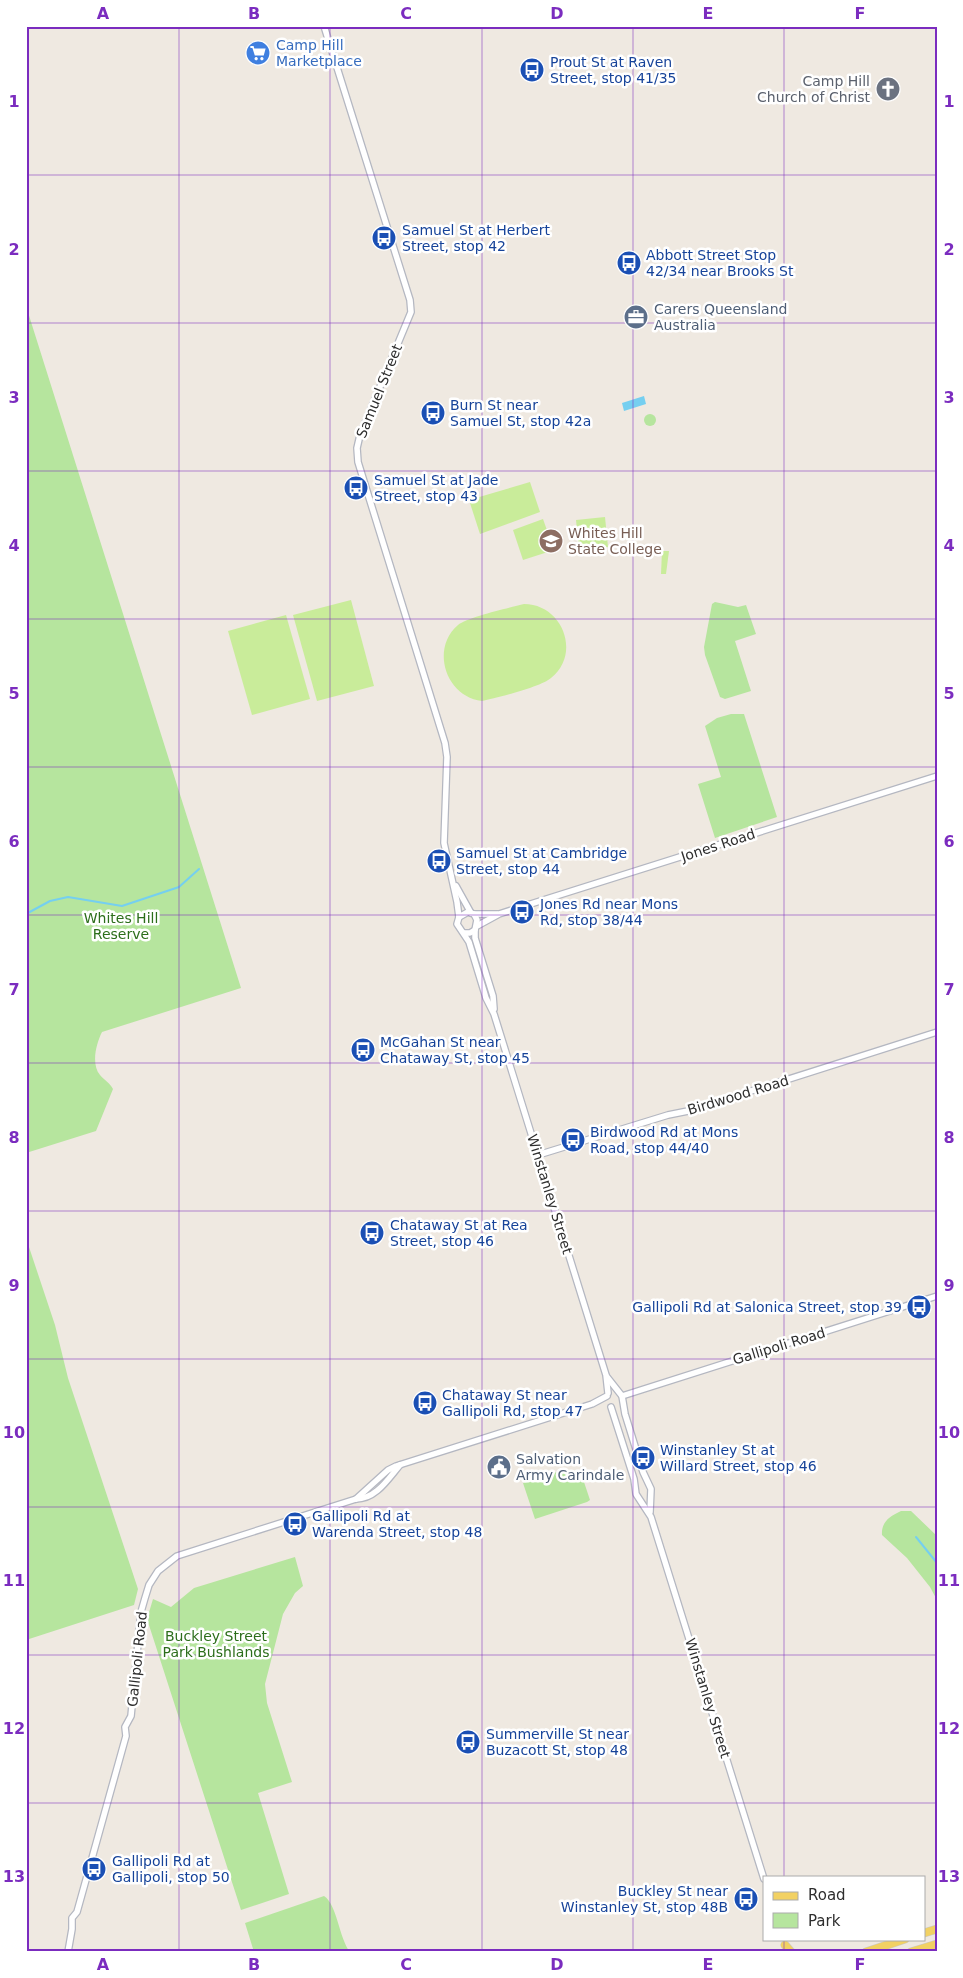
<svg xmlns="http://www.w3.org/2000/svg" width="963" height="1978" font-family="'DejaVu Sans',sans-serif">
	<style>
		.green { fill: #b6e59e }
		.pitch { fill: #c9ec9a }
		.water { fill: #75cff0 }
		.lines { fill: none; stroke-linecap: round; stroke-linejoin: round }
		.stream { stroke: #75cff0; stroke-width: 2 }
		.tertiary-casing { stroke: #b4b7c1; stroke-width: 8 }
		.primary-casing { stroke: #c9c9c9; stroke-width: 9 }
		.tertiary { stroke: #fff; stroke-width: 5.5 }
		.primary { stroke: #f2d163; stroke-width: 8 }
		.grid { fill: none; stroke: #7b2cbf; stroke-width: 1; stroke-opacity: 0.55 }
		.labels { text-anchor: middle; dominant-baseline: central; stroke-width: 5; stroke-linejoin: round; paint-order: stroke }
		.shop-label { font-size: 14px; fill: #366cbe; stroke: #fff; text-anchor: start }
		.transit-label { font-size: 14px; fill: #164399; stroke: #fff; text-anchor: start }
		.worship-label { font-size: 14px; fill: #5b616d; stroke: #fff; text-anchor: end }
		.service-label { font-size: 14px; fill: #4e5e75; stroke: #fff; text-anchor: start }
		.street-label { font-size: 14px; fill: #2e2e2e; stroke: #fff }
		.education-label { font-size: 14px; fill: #785e54; stroke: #fff; text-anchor: start }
		.park-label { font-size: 14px; fill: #2c6e1b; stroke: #fff }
		.neatline { fill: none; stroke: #7b2cbf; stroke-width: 2 }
		.grid-label { font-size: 16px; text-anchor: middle; font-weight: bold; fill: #7b2cbf }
	</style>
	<rect width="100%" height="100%" fill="#efe9e1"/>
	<g class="green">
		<path d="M26,306l215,682 -139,44c-6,12 -11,32 -2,43 4,5 9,7 13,14l-17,42 -70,22z"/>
		<circle cx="650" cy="420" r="6"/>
		<path d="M715,602l23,5 8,-2 10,29 -21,7 16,50 -26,8 -5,-2 -15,-42 -1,-8 8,-43z"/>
		<path d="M731,714h13l33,103 -62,21 -17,-54 23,-7 -16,-51 12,-8z"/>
		<path d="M26,1238l29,87 13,53 70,211 -4,16 -108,35z"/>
		<path d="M566,1469l3,11 13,-4 8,24 -3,2 -52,17 -12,-36z"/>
		<path d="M901,1511h10l26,25v64l-7,-13 -23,-29 -25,-23c-1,-13 8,-19 19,-24z"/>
		<path d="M295,1557l8,29 -8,7 -12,21 -18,70 2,19 25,79 -34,11 31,101 -48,16 -94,-291 6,-20 18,8 23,-19z"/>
		<path d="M324,1896c13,8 15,42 26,56h-96l-9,-29z"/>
	</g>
	<g class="pitch">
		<path d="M530,482l10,30 -60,22 -11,-34z"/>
		<path d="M605,517l3,30 -29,3 -3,-30z"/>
		<path d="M543,519l11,31 -31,10 -10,-30z"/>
		<path d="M662,551h7l-3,23h-5z"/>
		<path d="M351,600l23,86 -57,15 -24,-86z"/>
		<path d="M524,604c38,0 58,49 27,74 -10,9 -55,20 -69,23 -36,-4 -52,-52 -24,-76 10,-8 51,-17 66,-21z"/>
		<path d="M286,615l24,84 -58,16 -24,-84z"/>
	</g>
	<path class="water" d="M644,396l2,8 -22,7 -2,-8z"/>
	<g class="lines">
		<g class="stream">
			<path d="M26,914l24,-13 18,-4 54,9 57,-19 20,-18"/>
			<path d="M916,1537l21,26"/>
		</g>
		<defs>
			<g id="tertiary">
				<path d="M324,26l86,274 1,12 -51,123 -3,13 1,14 87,281 2,14 -3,86 13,59 2,15 -2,7 12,18 17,56 8,16 112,361 2,18"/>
				<path d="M456,886l15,27"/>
				<path d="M474,914h23"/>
				<path d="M459,917l9,-5 6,2 3,6 -2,10 -5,3h-6"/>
				<path d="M477,926l22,-12 438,-138"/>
				<path d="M475,930v8l18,58 1,13"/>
				<path d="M538,1155l130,-40 20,-4 249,-79"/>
				<path d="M607,1377l15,19 3,18 18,58 8,17 -1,23"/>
				<path d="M622,1396l315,-100"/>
				<path d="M611,1407l23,72 2,15 15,23 113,362"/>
				<path d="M356,1499l32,-29 8,-4 196,-62 15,-8"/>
				<path d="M68,1952l4,-23v-11l5,-6 49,-176 -1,-9 6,-11 10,-104 4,-14 4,-13 9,-14 19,-15 179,-57c20,0 32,-20 44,-34"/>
			</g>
			<g id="primary">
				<path d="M924,1933l13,-4"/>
				<path d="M785,1945l6,7"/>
				<path d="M866,1952l39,-13"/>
				<path d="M911,1952l26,-8"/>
			</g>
		</defs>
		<use href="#tertiary" class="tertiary-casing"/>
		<use href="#primary" class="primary-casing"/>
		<use href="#tertiary" class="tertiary"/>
		<use href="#primary" class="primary"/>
	</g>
	<path class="grid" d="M179,26v1926M330,26v1926M482,26v1926M633,26v1926M784,26v1851M26,175h911M26,323h911M26,471h911M26,619h911M26,767h911M26,915h911M26,1063h911M26,1211h911M26,1359h911M26,1507h911M26,1655h911M26,1803h911M784,1939v13"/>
	<defs>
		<symbol id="supermarket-disc" viewBox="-11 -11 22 22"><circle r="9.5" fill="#3f7fe0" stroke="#fff"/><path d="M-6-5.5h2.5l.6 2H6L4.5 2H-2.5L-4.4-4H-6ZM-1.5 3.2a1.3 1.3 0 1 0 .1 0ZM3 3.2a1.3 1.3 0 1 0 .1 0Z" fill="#fff"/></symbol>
		<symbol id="bus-disc" viewBox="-11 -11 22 22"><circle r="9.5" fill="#1a4fb4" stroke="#fff"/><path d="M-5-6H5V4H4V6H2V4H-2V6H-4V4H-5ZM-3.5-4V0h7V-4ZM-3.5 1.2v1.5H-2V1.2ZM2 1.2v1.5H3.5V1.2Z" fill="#fff"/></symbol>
		<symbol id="church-disc" viewBox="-11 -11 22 22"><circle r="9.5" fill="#6b7280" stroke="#fff"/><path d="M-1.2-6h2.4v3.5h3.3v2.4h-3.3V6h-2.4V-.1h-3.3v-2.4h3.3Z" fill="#fff"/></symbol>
		<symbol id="office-disc" viewBox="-11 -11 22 22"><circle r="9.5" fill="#5c6f8a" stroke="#fff"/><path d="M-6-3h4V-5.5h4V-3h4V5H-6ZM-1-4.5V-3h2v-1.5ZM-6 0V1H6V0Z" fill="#fff"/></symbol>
		<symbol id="school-disc" viewBox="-11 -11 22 22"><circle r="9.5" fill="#8d6e63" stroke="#fff"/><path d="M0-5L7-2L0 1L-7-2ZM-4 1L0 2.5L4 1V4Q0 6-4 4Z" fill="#fff"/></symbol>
		<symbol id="civic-disc" viewBox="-11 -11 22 22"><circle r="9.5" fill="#5c6f8a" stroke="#fff"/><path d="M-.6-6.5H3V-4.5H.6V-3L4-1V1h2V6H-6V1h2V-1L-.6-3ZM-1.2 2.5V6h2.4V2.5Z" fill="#fff"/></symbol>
	</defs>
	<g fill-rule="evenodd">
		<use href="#supermarket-disc" x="244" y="39" width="28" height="28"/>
		<use href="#bus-disc" x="518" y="56" width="28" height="28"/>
		<use href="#church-disc" x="874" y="75" width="28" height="28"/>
		<use href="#bus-disc" x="370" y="224" width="28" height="28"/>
		<use href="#bus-disc" x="615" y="249" width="28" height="28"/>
		<use href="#office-disc" x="622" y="303" width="28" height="28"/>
		<use href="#bus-disc" x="419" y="399" width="28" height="28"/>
		<use href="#bus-disc" x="342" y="474" width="28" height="28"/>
		<use href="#school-disc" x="537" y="527" width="28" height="28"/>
		<use href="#bus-disc" x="425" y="847" width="28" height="28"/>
		<use href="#bus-disc" x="508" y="898" width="28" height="28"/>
		<use href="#bus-disc" x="349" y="1036" width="28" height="28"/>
		<use href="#bus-disc" x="559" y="1126" width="28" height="28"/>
		<use href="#bus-disc" x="358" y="1219" width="28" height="28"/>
		<use href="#bus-disc" x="905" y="1293" width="28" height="28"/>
		<use href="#bus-disc" x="411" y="1389" width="28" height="28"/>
		<use href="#bus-disc" x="629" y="1444" width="28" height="28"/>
		<use href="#civic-disc" x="485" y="1453" width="28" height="28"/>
		<use href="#bus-disc" x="281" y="1510" width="28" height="28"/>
		<use href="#bus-disc" x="454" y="1728" width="28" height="28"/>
		<use href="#bus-disc" x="80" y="1855" width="28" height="28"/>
		<use href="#bus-disc" x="732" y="1885" width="28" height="28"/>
	</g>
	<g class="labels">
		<g class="shop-label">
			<text x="276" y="45">Camp Hill<tspan x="276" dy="16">Marketplace</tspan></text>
		</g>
		<g class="transit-label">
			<text x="550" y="62">Prout St at Raven<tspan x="550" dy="16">Street, stop 41/35</tspan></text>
			<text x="402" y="230">Samuel St at Herbert<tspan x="402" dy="16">Street, stop 42</tspan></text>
			<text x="646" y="255">Abbott Street Stop<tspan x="646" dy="16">42/34 near Brooks St</tspan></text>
			<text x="450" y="405">Burn St near<tspan x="450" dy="16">Samuel St, stop 42a</tspan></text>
			<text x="374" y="480">Samuel St at Jade<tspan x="374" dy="16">Street, stop 43</tspan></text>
			<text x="456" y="853">Samuel St at Cambridge<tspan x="456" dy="16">Street, stop 44</tspan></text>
			<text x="540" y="904">Jones Rd near Mons<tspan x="540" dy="16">Rd, stop 38/44</tspan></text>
			<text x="380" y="1042">McGahan St near<tspan x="380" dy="16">Chataway St, stop 45</tspan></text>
			<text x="590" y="1132">Birdwood Rd at Mons<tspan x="590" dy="16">Road, stop 44/40</tspan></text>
			<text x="390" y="1225">Chataway St at Rea<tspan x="390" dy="16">Street, stop 46</tspan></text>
			<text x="902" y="1307" text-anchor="end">Gallipoli Rd at Salonica Street, stop 39</text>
			<text x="442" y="1395">Chataway St near<tspan x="442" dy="16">Gallipoli Rd, stop 47</tspan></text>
			<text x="660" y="1450">Winstanley St at<tspan x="660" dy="16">Willard Street, stop 46</tspan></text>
			<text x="312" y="1516">Gallipoli Rd at<tspan x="312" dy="16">Warenda Street, stop 48</tspan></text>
			<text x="486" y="1734">Summerville St near<tspan x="486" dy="16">Buzacott St, stop 48</tspan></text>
			<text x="112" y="1861">Gallipoli Rd at<tspan x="112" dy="16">Gallipoli, stop 50</tspan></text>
			<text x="728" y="1891" text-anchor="end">Buckley St near<tspan x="728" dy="16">Winstanley St, stop 48B</tspan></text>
		</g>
		<g class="worship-label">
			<text x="870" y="81">Camp Hill<tspan x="870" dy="16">Church of Christ</tspan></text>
		</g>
		<g class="service-label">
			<text x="654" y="309">Carers Queensland<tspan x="654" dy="16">Australia</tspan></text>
			<text x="516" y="1459">Salvation<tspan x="516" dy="16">Army Carindale</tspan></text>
		</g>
		<g class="street-label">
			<text transform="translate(379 391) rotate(-68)">Samuel Street</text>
			<text transform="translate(718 845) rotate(-18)">Jones Road</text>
			<text transform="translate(738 1095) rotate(-17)">Birdwood Road</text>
			<text transform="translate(550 1194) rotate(73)">Winstanley Street</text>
			<text transform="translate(779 1346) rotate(-17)">Gallipoli Road</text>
			<text transform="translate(137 1659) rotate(-84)">Gallipoli Road</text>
			<text transform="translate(708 1698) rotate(73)">Winstanley Street</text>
		</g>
		<g class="education-label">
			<text x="568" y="533">Whites Hill<tspan x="568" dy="16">State College</tspan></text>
		</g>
		<g class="park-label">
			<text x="121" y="918">Whites Hill<tspan x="121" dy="16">Reserve</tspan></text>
			<text x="216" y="1636">Buckley Street<tspan x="216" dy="16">Park Bushlands</tspan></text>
		</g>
	</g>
	<rect width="963" height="1978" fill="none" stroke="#ffffff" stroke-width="55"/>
	<rect x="763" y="1876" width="162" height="65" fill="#ffffff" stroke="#ababab"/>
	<rect x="773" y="1892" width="25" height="8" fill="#f2d163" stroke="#ababab"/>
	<text x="808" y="1900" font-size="15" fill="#2e2e2e">Road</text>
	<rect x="773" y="1913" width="25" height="15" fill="#b6e59e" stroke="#ababab"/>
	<text x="808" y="1926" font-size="15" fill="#2e2e2e">Park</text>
	<rect x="28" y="28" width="908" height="1922" class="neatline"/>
	<g class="grid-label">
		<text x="103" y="19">A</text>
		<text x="254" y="19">B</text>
		<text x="406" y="19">C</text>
		<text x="557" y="19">D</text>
		<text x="708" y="19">E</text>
		<text x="860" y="19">F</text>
		<text x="14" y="107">1</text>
		<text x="949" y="107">1</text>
		<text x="14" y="255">2</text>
		<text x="949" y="255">2</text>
		<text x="14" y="403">3</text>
		<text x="949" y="403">3</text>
		<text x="14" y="551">4</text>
		<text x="949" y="551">4</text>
		<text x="14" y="699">5</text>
		<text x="949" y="699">5</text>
		<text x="14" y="847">6</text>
		<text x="949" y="847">6</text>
		<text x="14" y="995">7</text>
		<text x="949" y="995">7</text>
		<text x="14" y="1143">8</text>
		<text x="949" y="1143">8</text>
		<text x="14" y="1291">9</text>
		<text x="949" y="1291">9</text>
		<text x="14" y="1438">10</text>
		<text x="949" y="1438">10</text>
		<text x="14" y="1586">11</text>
		<text x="949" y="1586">11</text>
		<text x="14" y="1734">12</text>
		<text x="949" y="1734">12</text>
		<text x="14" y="1882">13</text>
		<text x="949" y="1882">13</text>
		<text x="103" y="1970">A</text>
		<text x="254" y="1970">B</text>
		<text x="406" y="1970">C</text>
		<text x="557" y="1970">D</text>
		<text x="708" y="1970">E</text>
		<text x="860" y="1970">F</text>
	</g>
</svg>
